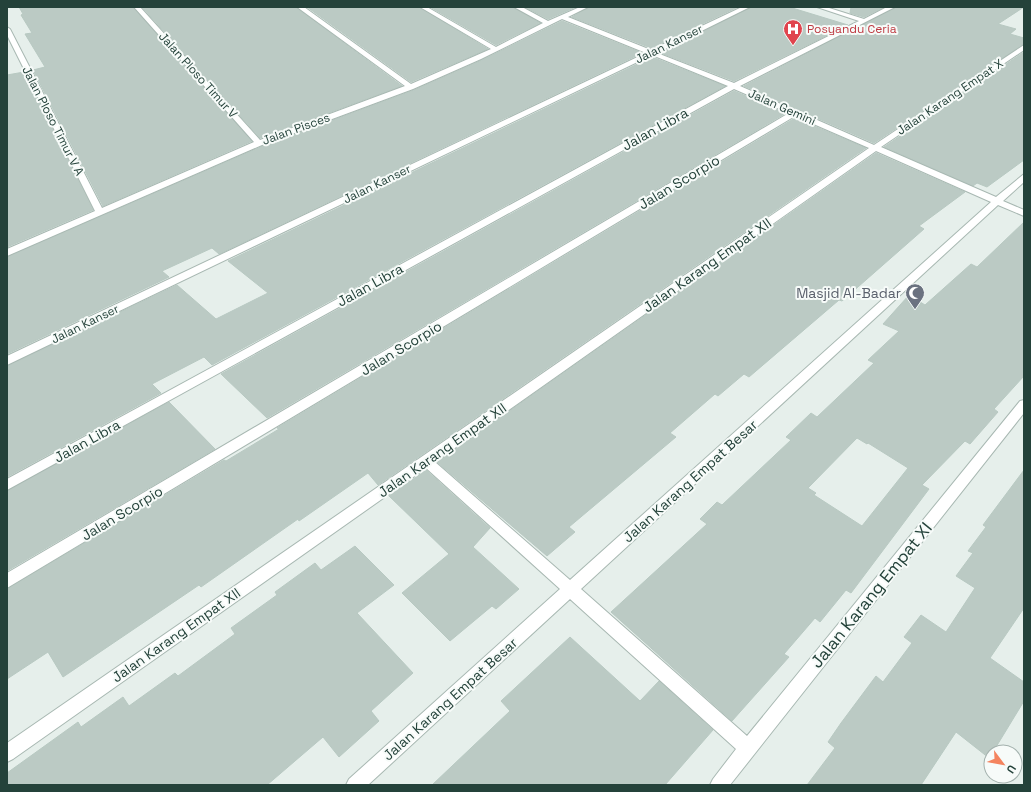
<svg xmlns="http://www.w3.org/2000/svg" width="1031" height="792" font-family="'Space Grotesk',sans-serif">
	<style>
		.building { fill: #bbcac4; stroke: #b8c9c2; fill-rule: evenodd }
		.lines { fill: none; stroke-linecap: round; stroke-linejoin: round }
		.street-casing { stroke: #a8b8b2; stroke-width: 2 }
		.street { fill: #fff; fill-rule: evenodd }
		.labels { text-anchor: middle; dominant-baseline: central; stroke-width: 4; stroke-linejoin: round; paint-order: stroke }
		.far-health-label { font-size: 12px; fill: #be3a42; stroke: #f7fbf9; text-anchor: start }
		.far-street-label { font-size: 12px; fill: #24423a; stroke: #f7fbf9 }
		.street-label { font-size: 14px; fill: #24423a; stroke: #f7fbf9 }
		.worship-label { font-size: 14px; fill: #5b616d; stroke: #f7fbf9; text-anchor: end }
		.near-street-label { font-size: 17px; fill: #24423a; stroke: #f7fbf9 }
	</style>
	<rect width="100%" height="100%" fill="#e6efeb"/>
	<g class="building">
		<path d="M19,7h114l119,134 -149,65 -70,-136 12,-3 -20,-33 7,-1 -11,-18 2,-1z"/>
		<path d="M142,7h154l106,79 -142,52z"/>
		<path d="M307,7h112l69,42 -77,33z"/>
		<path d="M430,7h83l27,16 -44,22z"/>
		<path d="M525,7h51l-28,12z"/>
		<path d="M589,7h149l-87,41 -79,-31z"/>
		<path d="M751,7h38l59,18 -114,56 -73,-28z"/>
		<path d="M851,7h33l-20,10 -14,-4z"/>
		<path d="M896,7h128l-26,17 18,5 -6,5 14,4v6l-150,99 -130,-57z"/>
		<path d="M562,21l80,32 -423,201 -7,-6 -50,23 7,6 -162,77v-97l256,-111 151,-56 68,-30z"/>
		<path d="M1024,52v108l-37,27 -10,-4 -4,3 -89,-39z"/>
		<path d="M652,57l73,29 -513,279 -8,-8 -52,27 9,9 -154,84v-111l170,-81 39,34 52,-26 -40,-32z"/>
		<path d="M24,72l69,138 -86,37v-172z"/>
		<path d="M734,91l52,22 -519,305 -46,-44z"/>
		<path d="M795,118l71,30 -488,337 -10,-12 -69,48 -1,-2 -97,68 -2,-2 -136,92 -15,-25 -41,27v-90l217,-129 2,1 53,-32 -2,-1z"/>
		<path d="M876,153l89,39 -46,34 5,3 -82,72 -3,-1 -90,77 -5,-3 -26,22 -3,-2 -45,39 6,4 -107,90 6,5 -28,24 -110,-94z"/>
		<path d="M1024,222v154l-30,33 4,3 -28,32 -5,-3 -43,44 7,4 -78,104 -5,-3 -26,32 -5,-4 -31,36 5,3 -57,64 -121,-109 96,-88 -7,-5 17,-17 5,3 69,-65 -5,-3 25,-24 6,4 57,-54 -6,-3 31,-29 -16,-7 26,-29 16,10 46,-41 6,3zM857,438l10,6 1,-1 40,25 -46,58 -48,-31 2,-2 -8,-5z"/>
		<path d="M169,402l46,47 -208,122v-80z"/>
		<path d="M426,470l64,58 -17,19 46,42 -23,20 -4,-3 -42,35 -48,-48 47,-39 -60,-58z"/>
		<path d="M1024,470v138l-34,50 34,24v19l-31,51h-2l-2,6 -33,-26 -35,53h-114l28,-37 -7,-6 13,-19 35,-47 7,6 29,-39 -8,-6 17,-22 25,17 29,-44 -19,-12 17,-23 -5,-2 18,-24 -3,-2z"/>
		<path d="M355,546l39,39 -37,28 56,60 -42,38 8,10 -40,36 -16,-20 -56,48h-260v-12l71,-51 3,5 42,-30 6,9 46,-33 3,3 57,-42 -4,-6 46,-33 -2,-3 40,-29 6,7z"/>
		<path d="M570,637l70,64 19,-20 54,49 -48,55h-233l78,-74 -9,-10z"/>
	</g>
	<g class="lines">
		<defs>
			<path id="street" d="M134,7h6l120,133 145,-54 -108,-79h7l107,77 80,-35 -71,-42h7l69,40 47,-24 -29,-16h8l26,14 32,-14h8l-20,10 83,33 91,-43h8l-93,46 77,30 125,-62 -42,-14h9l38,12 23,-12h8l-155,79 134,59 150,-100v5l-143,97 115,50 28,-23v8l-21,19 21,9v6l-26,-11 -417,384 166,147 273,-335 4,-1v13l-294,372h-20l3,-6 23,-30 -166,-150 -202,186h-22l3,-6 211,-190 -134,-121 -413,291 -6,3v-19l862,-595 -74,-32 -788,472v-15l782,-460 -55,-24 -727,401v-11l721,-393 -76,-31 -645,310v-9l639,-303 -84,-34 -81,40 -68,30 -151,56 -255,111v-7l88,-38 -88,-176v-8l3,2 92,179 152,-66zM876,151l115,51 -421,378 -135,-118z"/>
		</defs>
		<use href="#street" class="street-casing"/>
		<use href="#street" class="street"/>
	</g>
	<defs>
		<symbol id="hospital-pin" viewBox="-11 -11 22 30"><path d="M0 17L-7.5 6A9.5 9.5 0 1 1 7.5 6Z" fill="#e0444e" stroke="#f7fbf9"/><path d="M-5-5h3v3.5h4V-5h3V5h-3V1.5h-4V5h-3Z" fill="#fff"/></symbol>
		<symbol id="mosque-pin" viewBox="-11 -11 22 30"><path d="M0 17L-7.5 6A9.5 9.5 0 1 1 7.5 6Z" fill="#6b7280" stroke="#f7fbf9"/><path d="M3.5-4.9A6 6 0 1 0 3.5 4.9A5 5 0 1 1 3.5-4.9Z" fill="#fff"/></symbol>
	</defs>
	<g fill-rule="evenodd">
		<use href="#hospital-pin" x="782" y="18" width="22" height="30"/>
		<use href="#mosque-pin" x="904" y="282" width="22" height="30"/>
	</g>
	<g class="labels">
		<g class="far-health-label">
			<text x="807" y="29">Posyandu Ceria</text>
		</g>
		<g class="far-street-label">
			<text transform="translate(669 44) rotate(-26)">Jalan Kanser</text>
			<text transform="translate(198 75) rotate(48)">Jalan Ploso Timur V</text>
			<text transform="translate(950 97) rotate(-34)">Jalan Karang Empat X</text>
			<text transform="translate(782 107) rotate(24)">Jalan Gemini</text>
			<text transform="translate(53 121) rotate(63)">Jalan Ploso Timur V A</text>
			<text transform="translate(296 129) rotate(-20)">Jalan Pisces</text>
			<text transform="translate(377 184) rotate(-26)">Jalan Kanser</text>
			<text transform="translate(85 324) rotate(-26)">Jalan Kanser</text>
		</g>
		<g class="street-label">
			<text transform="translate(655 129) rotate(-29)">Jalan Libra</text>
			<text transform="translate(679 182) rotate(-31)">Jalan Scorpio</text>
			<text transform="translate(707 265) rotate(-35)">Jalan Karang Empat XII</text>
			<text transform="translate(370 285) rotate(-29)">Jalan Libra</text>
			<text transform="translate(401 348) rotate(-31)">Jalan Scorpio</text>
			<text transform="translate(87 441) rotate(-29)">Jalan Libra</text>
			<text transform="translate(442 450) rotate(-35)">Jalan Karang Empat XII</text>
			<text transform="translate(690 481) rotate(-42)">Jalan Karang Empat Besar</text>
			<text transform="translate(122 513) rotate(-31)">Jalan Scorpio</text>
			<text transform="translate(176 635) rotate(-35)">Jalan Karang Empat XII</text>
			<text transform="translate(450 699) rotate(-42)">Jalan Karang Empat Besar</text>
		</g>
		<g class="worship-label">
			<text x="901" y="293">Masjid Al-Badar</text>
		</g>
		<g class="near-street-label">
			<text transform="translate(871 595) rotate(-51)">Jalan Karang Empat XI</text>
		</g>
	</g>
	<rect width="1031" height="792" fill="none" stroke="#24423a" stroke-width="16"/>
	<g transform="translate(1003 764) rotate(122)"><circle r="19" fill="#f7fbf9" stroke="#a3b1ad"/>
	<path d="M0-3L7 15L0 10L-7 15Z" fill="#f4845f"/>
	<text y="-6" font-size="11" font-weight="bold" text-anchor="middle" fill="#24423a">U</text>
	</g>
</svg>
